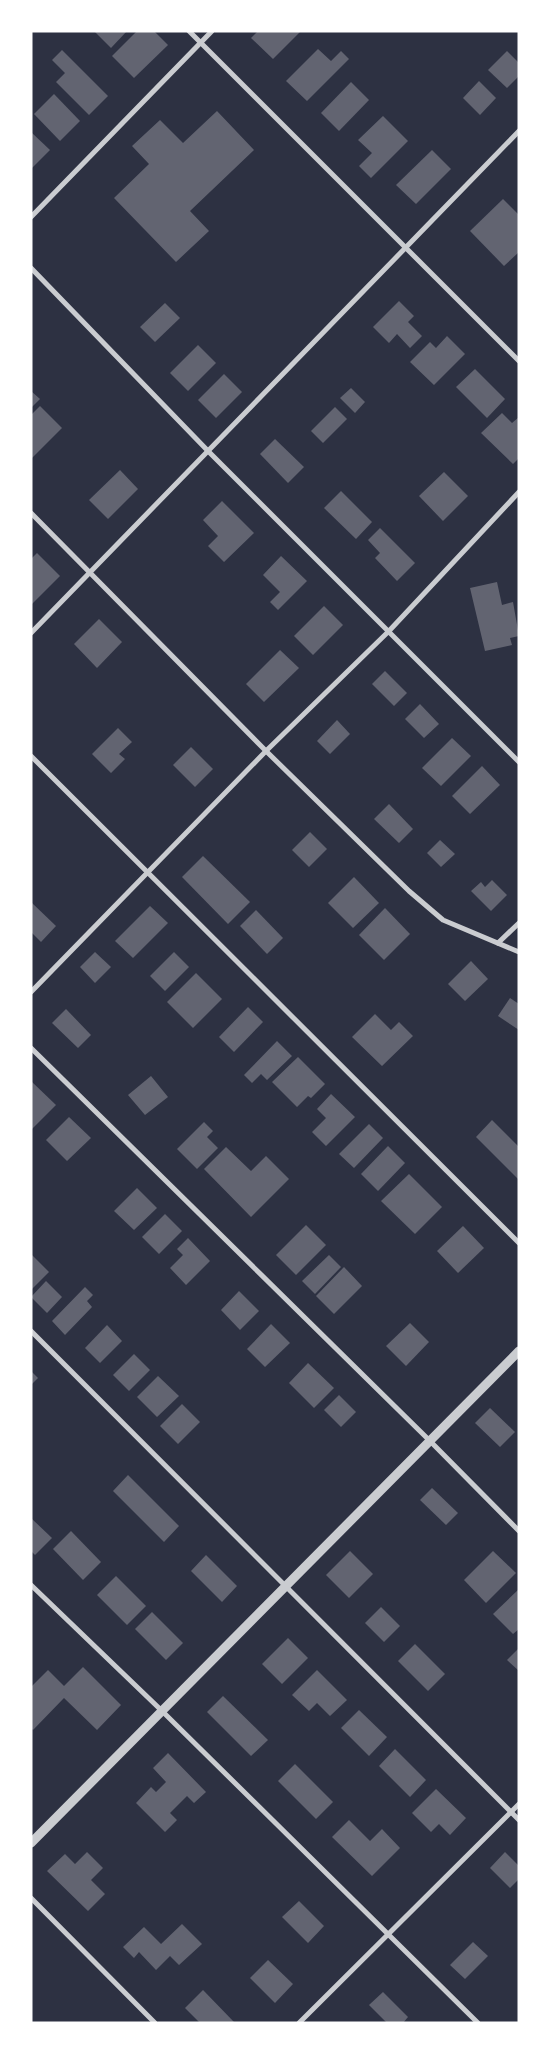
<svg xmlns="http://www.w3.org/2000/svg" width="550" height="2054" font-family="Raleway,sans-serif">
	<style>
		.building { fill: #626471 }
		.lines { fill: none; stroke-linecap: round; stroke-linejoin: round }
		.minor { stroke: #caccd0; stroke-width: 5 }
		.tertiary { stroke: #caccd0; stroke-width: 9 }
	</style>
	<rect width="100%" height="100%" fill="#2d3142"/>
	<g class="building">
		<path d="M94,31h33l-16,17z"/>
		<path d="M137,31h17l14,14 -34,33 -22,-22z"/>
		<path d="M258,31h43l-28,28 -22,-21z"/>
		<path d="M318,49l13,12 10,-10 8,8 -42,42 -21,-20z"/>
		<path d="M62,50l46,46 -19,19 -33,-33 9,-9 -13,-13z"/>
		<path d="M507,51l12,12v13l-12,12 -19,-18z"/>
		<path d="M479,81l17,17 -16,17 -17,-17z"/>
		<path d="M351,82l18,18 -30,31 -18,-18z"/>
		<path d="M54,94l26,27 -20,20 -26,-27z"/>
		<path d="M217,111l37,39 -64,61 19,20 -33,31 -62,-64 35,-34 -17,-18 28,-26 23,23z"/>
		<path d="M383,116l25,25 -37,37 -12,-12 13,-13 -14,-13z"/>
		<path d="M31,132l19,18 -19,19z"/>
		<path d="M432,150l19,19 -35,35 -20,-19z"/>
		<path d="M503,199l16,16v37l-15,14 -34,-35z"/>
		<path d="M399,301l15,15 -6,6 14,14 -12,12 -13,-14 -8,9 -16,-16z"/>
		<path d="M165,303l15,15 -25,24 -15,-15z"/>
		<path d="M447,336l18,18 -31,31 -24,-23 20,-20 6,6z"/>
		<path d="M198,345l18,18 -28,28 -18,-18z"/>
		<path d="M475,369l30,30 -18,19 -31,-31z"/>
		<path d="M224,374l18,18 -26,26 -18,-18z"/>
		<path d="M351,388l14,14 -10,11 -15,-15z"/>
		<path d="M31,391l9,8 -9,9z"/>
		<path d="M40,406l22,22 -31,31v-44z"/>
		<path d="M335,407l12,12 -24,24 -12,-12z"/>
		<path d="M502,413l10,10 7,-6v41l-6,6 -32,-31z"/>
		<path d="M275,439l29,28 -16,16 -28,-29z"/>
		<path d="M120,470l18,19 -30,30 -19,-19z"/>
		<path d="M444,472l24,24 -25,25 -24,-25z"/>
		<path d="M341,491l31,31 -16,17 -32,-31z"/>
		<path d="M222,501l32,32 -30,29 -16,-16 10,-10 -15,-16z"/>
		<path d="M380,528l35,35 -18,18 -22,-23 5,-5 -12,-13z"/>
		<path d="M37,553l23,23 -29,29v-46z"/>
		<path d="M281,556l26,25 -29,29 -8,-8 10,-10 -17,-17z"/>
		<path d="M497,582l5,23 11,-3 6,34 -9,2 2,7 -27,6 -15,-63z"/>
		<path d="M324,606l19,19 -30,30 -19,-19z"/>
		<path d="M99,619l23,23 -25,26 -23,-24z"/>
		<path d="M280,650l19,18 -35,34 -18,-18z"/>
		<path d="M385,671l22,22 -13,13 -22,-22z"/>
		<path d="M420,704l19,20 -15,14 -19,-19z"/>
		<path d="M337,720l13,14 -20,20 -13,-13z"/>
		<path d="M118,728l14,14 -13,12 6,5 -14,14 -19,-19z"/>
		<path d="M452,738l19,18 -30,30 -19,-18z"/>
		<path d="M191,747l22,22 -18,18 -22,-22z"/>
		<path d="M482,766l18,19 -30,29 -18,-18z"/>
		<path d="M389,804l24,25 -14,14 -25,-24z"/>
		<path d="M310,832l17,17 -18,18 -17,-17z"/>
		<path d="M440,840l15,14 -14,13 -14,-14z"/>
		<path d="M203,856l47,46 -22,22 -46,-47z"/>
		<path d="M354,877l25,26 -26,25 -25,-25z"/>
		<path d="M492,880l15,15 -16,16 -20,-20 10,-9 4,5z"/>
		<path d="M31,902l25,24 -15,16 -10,-10z"/>
		<path d="M150,906l18,17 -35,35 -18,-17z"/>
		<path d="M385,908l25,26 -26,26 -25,-25z"/>
		<path d="M256,910l27,28 -16,16 -27,-28z"/>
		<path d="M95,952l16,15 -16,16 -15,-16z"/>
		<path d="M174,952l15,15 -24,24 -15,-15z"/>
		<path d="M471,961l17,18 -23,22 -17,-17z"/>
		<path d="M196,973l26,26 -29,29 -26,-26z"/>
		<path d="M510,998l9,6v26l-21,-14z"/>
		<path d="M248,1007l15,15 -29,30 -15,-15z"/>
		<path d="M66,1009l25,26 -13,13 -26,-25z"/>
		<path d="M375,1014l16,16 8,-8 14,14 -31,30 -30,-29z"/>
		<path d="M277,1041l15,15 -25,24 -6,-6 -9,9 -8,-8z"/>
		<path d="M298,1057l27,27 -14,14 -3,-2 -11,11 -25,-25z"/>
		<path d="M151,1076l17,21 -23,18 -17,-20z"/>
		<path d="M31,1081l25,24 -25,25z"/>
		<path d="M331,1094l24,23 -29,29 -14,-14 14,-14 -9,-9z"/>
		<path d="M69,1117l22,21 -24,23 -21,-21z"/>
		<path d="M492,1120l27,27v33l-43,-43z"/>
		<path d="M204,1122l9,9 -6,6 11,11 -21,21 -20,-20z"/>
		<path d="M369,1124l14,14 -29,30 -15,-14z"/>
		<path d="M388,1146l17,17 -27,28 -17,-17z"/>
		<path d="M226,1147l25,24 15,-15 23,23 -38,38 -47,-48z"/>
		<path d="M409,1174l33,33 -27,27 -34,-33z"/>
		<path d="M137,1188l20,20 -23,22 -20,-19z"/>
		<path d="M165,1214l17,17 -23,23 -17,-17z"/>
		<path d="M306,1225l20,20 -30,30 -20,-20z"/>
		<path d="M463,1226l21,22 -26,25 -21,-22z"/>
		<path d="M188,1238l22,23 -24,24 -16,-17 13,-13 -6,-6z"/>
		<path d="M31,1254l18,18 -18,18z"/>
		<path d="M329,1255l12,12 -26,27 -13,-13z"/>
		<path d="M344,1267l18,19 -28,28 -18,-18z"/>
		<path d="M46,1281l16,16 -15,16 -16,-16z"/>
		<path d="M85,1287l8,8 -6,6 5,6 -27,28 -13,-14z"/>
		<path d="M239,1291l20,20 -19,19 -19,-20z"/>
		<path d="M410,1323l19,19 -23,24 -20,-20z"/>
		<path d="M271,1324l19,19 -25,24 -18,-18z"/>
		<path d="M107,1325l15,16 -22,22 -15,-15z"/>
		<path d="M134,1354l16,16 -21,21 -16,-16z"/>
		<path d="M308,1363l26,25 -20,20 -25,-25z"/>
		<path d="M31,1371l7,7 -7,7z"/>
		<path d="M158,1376l21,20 -22,21 -20,-20z"/>
		<path d="M339,1395l17,17 -15,15 -17,-17z"/>
		<path d="M182,1404l18,18 -22,22 -18,-18z"/>
		<path d="M490,1408l25,24 -15,15 -25,-24z"/>
		<path d="M128,1475l51,51 -15,16 -51,-51z"/>
		<path d="M432,1488l26,25 -12,12 -26,-25z"/>
		<path d="M31,1518l21,20 -17,17 -4,-4z"/>
		<path d="M71,1531l30,31 -18,18 -30,-31z"/>
		<path d="M350,1551l23,23 -24,24 -23,-23z"/>
		<path d="M493,1551l23,22 -30,30 -22,-23z"/>
		<path d="M206,1555l31,31 -15,16 -31,-31z"/>
		<path d="M116,1576l30,30 -19,19 -30,-30z"/>
		<path d="M519,1589v40l-6,5 -20,-20z"/>
		<path d="M381,1607l19,19 -16,16 -19,-19z"/>
		<path d="M152,1612l31,31 -17,17 -31,-31z"/>
		<path d="M288,1638l20,20 -26,26 -20,-20z"/>
		<path d="M415,1644l30,30 -17,17 -30,-30z"/>
		<path d="M519,1648v23l-12,-11z"/>
		<path d="M83,1667l38,38 -24,25 -33,-32 -31,32 -2,-2v-41l17,-17 16,16z"/>
		<path d="M317,1670l30,30 -17,16 -13,-13 -8,8 -17,-16z"/>
		<path d="M223,1696l45,44 -17,16 -44,-44z"/>
		<path d="M359,1710l28,27 -18,19 -28,-28z"/>
		<path d="M395,1749l31,31 -16,17 -31,-31z"/>
		<path d="M168,1753l38,39 -12,11 -7,-7 -17,17 7,7 -12,12 -29,-29 15,-16 5,5 10,-10 -13,-14z"/>
		<path d="M295,1764l38,38 -17,17 -38,-38z"/>
		<path d="M436,1789l30,29 -16,17 -11,-11 -8,8 -19,-19z"/>
		<path d="M349,1820l21,21 12,-12 18,19 -28,28 -40,-39z"/>
		<path d="M87,1852l16,16 -12,12 14,14 -17,17 -41,-40 18,-17 10,10z"/>
		<path d="M505,1852l14,14v13l-9,9 -20,-20z"/>
		<path d="M299,1901l25,25 -16,17 -26,-26z"/>
		<path d="M182,1924l20,20 -23,21 -9,-9 -14,14 -17,-18 -5,6 -11,-11 21,-20 17,17z"/>
		<path d="M473,1942l15,14 -23,23 -15,-14z"/>
		<path d="M268,1960l25,24 -18,19 -25,-25z"/>
		<path d="M203,1990l32,33h-35l-15,-15z"/>
		<path d="M383,1992l25,25 -5,6h-16l-18,-18z"/>
	</g>
	<g class="lines">
		<g class="minor">
			<path d="M189,31l330,330"/>
			<path d="M31,217l181,-186"/>
			<path d="M31,268l178,184 310,310"/>
			<path d="M31,513l235,238 143,140 34,29 76,32"/>
			<path d="M31,633l488,-502"/>
			<path d="M31,756l488,487"/>
			<path d="M498,943l21,-20"/>
			<path d="M31,992l235,-241 123,-120 130,-139"/>
			<path d="M31,1048l398,392 90,91"/>
			<path d="M31,1331l488,489"/>
			<path d="M31,1585l130,125 317,313"/>
			<path d="M31,1898l124,125"/>
			<path d="M299,2023l220,-219"/>
		</g>
		<path class="tertiary" d="M31,1843l488,-492"/>
	</g>
	<rect width="550" height="2054" fill="none" stroke="#ffffff" stroke-width="65"/>
</svg>
